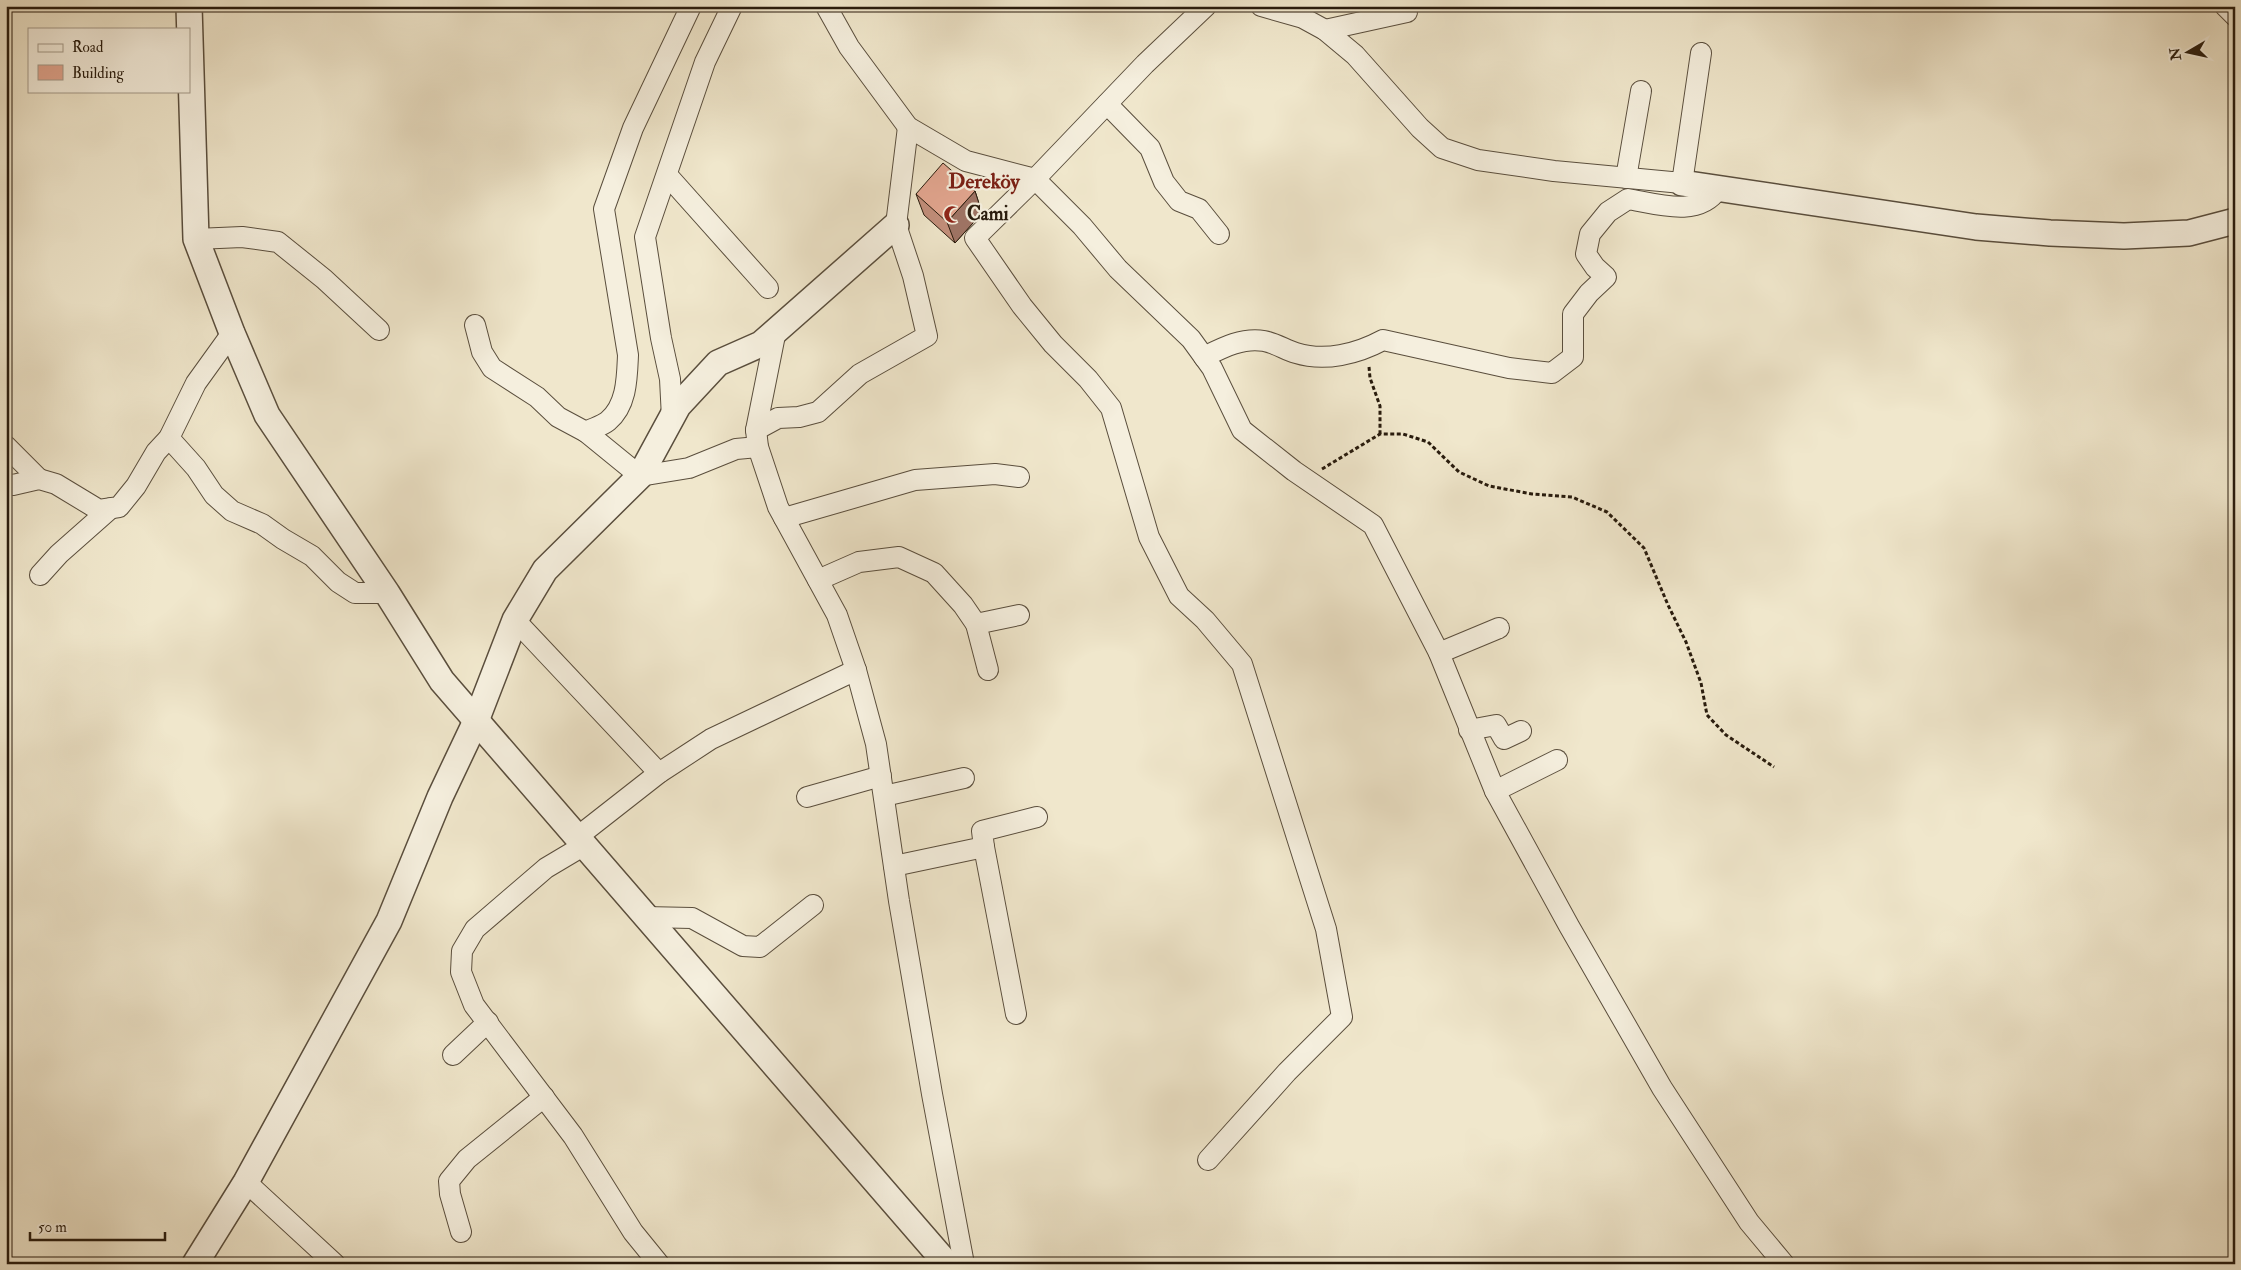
<svg xmlns="http://www.w3.org/2000/svg" width="2241" height="1270" font-family="'IM FELL Double Pica',serif">
	<style>
		.lines { fill: none; stroke-linecap: round; stroke-linejoin: round }
		.minor-casing { stroke: #5a4e3d; stroke-width: 22 }
		.tertiary-casing { stroke: #5a4e3d; stroke-width: 28 }
		.path { stroke: #281b0d; stroke-width: 3; stroke-dasharray: 4 2.5; stroke-linecap: butt }
		.minor { stroke: #f5efde; stroke-width: 20 }
		.tertiary { stroke: #f5efde; stroke-width: 25 }
		.wall { fill: #c38f7c; stroke: #281b0d }
		.shaded-wall { fill: #9f7465; stroke: #281b0d }
		.building { fill: #e3a690; stroke: #281b0d }
		.labels { text-anchor: middle; dominant-baseline: central; stroke-width: 4.5; stroke-linejoin: round; paint-order: stroke }
		.poi-label { font-size: 19px; font-weight: bold; fill: #281b0d; stroke: #f5efde; text-anchor: start }
		.quarter-label { font-size: 21px; font-weight: bold; fill: #7a1f14; stroke: #f5efde }
	</style>
	<rect width="100%" height="100%" fill="#f0e7cc"/>
	<filter id="stains"><feTurbulence type="fractalNoise" baseFrequency=".004" numOctaves="4"/><feColorMatrix values="0 0 0 0 .2 0 0 0 0 .09 0 0 0 0 .02 0 0 0 .5 -.17"/></filter>
	<radialGradient id="worn" r=".72"><stop offset=".6" stop-color="#630" stop-opacity="0"/><stop offset="1" stop-color="#630" stop-opacity=".3"/></radialGradient>
	<g class="lines">
		<defs>
			<g id="minor">
				<path d="M826,6l23,41 59,80 58,34 69,18"/>
				<path d="M1206,6l-61,58 -110,115 47,47 36,43 73,70 21,29 30,62 52,41 79,54 66,128 56,138 74,135 93,162 87,134 35,42"/>
				<path d="M1261,6l42,12 22,12 30,25 65,73 22,20 36,12 76,11 128,12 19,-130"/>
				<path d="M2225,6l10,10"/>
				<path d="M1325,30l82,-18"/>
				<path d="M1107,104l43,44 14,34 15,19 20,8 20,25"/>
				<path d="M668,176l100,112"/>
				<path d="M1626,178l15,-87"/>
				<path d="M1035,179l-60,59 47,68 31,38 35,35 23,29 38,129 30,59 26,24 37,44 84,265 16,88 -55,55 -79,88"/>
				<path d="M196,239l46,-2 36,5 46,37 55,51"/>
				<path d="M475,325l7,27 10,16 45,29 21,20 28,15 54,44 49,-8 47,-19 22,-2"/>
				<path d="M776,330l-20,100 2,17 20,60 59,108 19,55 20,74 23,157 33,193 32,170"/>
				<path d="M1204,357c18,-9 39,-20 60,-16 11,2 22,9 32,12 29,9 61,1 87,-13l126,28 43,5 21,-16v-43l16,-21 17,-16 -11,-10 -9,-13 4,-20 18,-22 20,-13c29,5 71,19 90,-10"/>
				<path d="M672,418l-2,-39 -9,-41 -16,-101 60,-175 27,-56"/>
				<path d="M756,430l22,-12 21,-1 19,-5 42,-38 67,-38 -14,-60 -17,-51 12,-98"/>
				<path d="M586,432c7,-4 16,-6 22,-11 19,-16 19,-43 20,-66l-24,-146 29,-81 58,-122"/>
				<path d="M169,438l27,30 18,27 18,16 30,13 21,15 29,17 26,26 17,11h32"/>
				<path d="M6,446l33,33"/>
				<path d="M6,484l7,1 26,-6 17,5 43,26 20,-3 17,-21 20,-34 13,-14 27,-55 36,-50"/>
				<path d="M784,518l131,-38 80,-6 24,3"/>
				<path d="M40,575l19,-21 52,-46"/>
				<path d="M818,580l41,-18 40,-5 35,16 29,32 13,19 43,-9"/>
				<path d="M515,620l144,153"/>
				<path d="M976,624l12,46"/>
				<path d="M1439,653l60,-25"/>
				<path d="M1469,730l27,-5 8,14 17,-8"/>
				<path d="M1495,791l62,-31"/>
				<path d="M884,796l80,-18"/>
				<path d="M807,797l74,-21"/>
				<path d="M576,838l83,-65 52,-34 145,-69"/>
				<path d="M583,846l-37,22 -71,61 -13,22 -1,21 13,33 99,131 60,96 26,32"/>
				<path d="M984,847l32,167"/>
				<path d="M894,866l90,-19 -2,-16 55,-14"/>
				<path d="M645,917l47,1 51,28 17,1 53,-42"/>
				<path d="M453,1055l35,-33"/>
				<path d="M246,1182l89,82"/>
				<path d="M461,1232l-11,-38 -1,-13 18,-22 77,-62"/>
			</g>
			<g id="tertiary">
				<path d="M189,6l7,233 36,94 35,82 120,178 55,88 505,583"/>
				<path d="M1682,183l294,44 74,6 74,3 65,-3 46,-12"/>
				<path d="M195,1264l51,-82 143,-261 51,-124 36,-76 39,-101 30,-50 95,-94 38,-70 40,-43 43,-19 135,-119"/>
			</g>
		</defs>
		<use href="#minor" class="minor-casing"/>
		<use href="#tertiary" class="tertiary-casing"/>
		<g class="path">
			<path d="M1369,367l1,11 10,28v28"/>
			<path d="M1322,469l58,-35h23l25,8 31,30 30,14 43,8 40,3 35,15 37,36 24,57 18,37 15,41 6,32 19,20 48,32"/>
		</g>
		<use href="#minor" class="minor"/>
		<use href="#tertiary" class="tertiary"/>
	</g>
	<path class="wall" d="M975,191l7,22 -27,30 -31,-28 -8,-21z"/>
	<path class="shaded-wall" d="M975,191l7,22 -27,30 -8,-21z"/>
	<path class="building" d="M943,163l32,28 -28,31 -31,-28z"/>
	<defs>
		<symbol id="mosque-bare" viewBox="-9 -9 18 18"><path d="M3.5-4.9A6 6 0 1 0 3.5 4.9A5 5 0 1 1 3.5-4.9Z" fill="#8f2418" stroke="#f5efde" stroke-width="2.5" paint-order="stroke"/></symbol>
	</defs>
	<g fill-rule="evenodd">
		<use href="#mosque-bare" x="940" y="202" width="25" height="25"/>
	</g>
	<g class="labels">
		<g class="poi-label">
			<text x="967" y="214">Cami</text>
		</g>
		<g class="quarter-label">
			<text x="984" y="181">Dereköy</text>
		</g>
	</g>
	<rect width="2241" height="1270" fill="none" stroke="#f0e7cc" stroke-width="25"/>
	<rect x="8" y="8" width="2226" height="1255" fill="none" stroke="#281b0d" stroke-width="2.5"/>
	<rect x="12" y="12" width="2216" height="1245" fill="none" stroke="#281b0d"/>
	<rect x="28" y="28" width="162" height="65" fill="#f5efde" stroke="#a39a8a"/>
	<rect x="38" y="44" width="25" height="8" fill="#f5efde" stroke="#a39a8a"/>
	<text x="72" y="52" font-size="15" fill="#281b0d">Road</text>
	<rect x="38" y="65" width="25" height="15" fill="#e3a690" stroke="#a39a8a"/>
	<text x="72" y="78" font-size="15" fill="#281b0d">Building</text>
	<g transform="translate(2188 52) rotate(261)" stroke="#f5efde" stroke-width="4" paint-order="stroke">
	<path d="M0-4L9 19L0 12L-9 19Z" fill="#281b0d"/>
	<text y="-8" font-size="14" font-weight="bold" text-anchor="middle" fill="#281b0d">N</text>
	</g>
	<path d="M30 1232v8h135v-8" fill="none" stroke="#281b0d" stroke-width="2.5"/>
	<text x="38" y="1232" font-size="15" fill="#281b0d" stroke="#f5efde" stroke-width="4" paint-order="stroke">50 m</text>
	<rect width="100%" height="100%" filter="url(#stains)"/>
	<rect width="100%" height="100%" fill="url(#worn)"/>
</svg>
